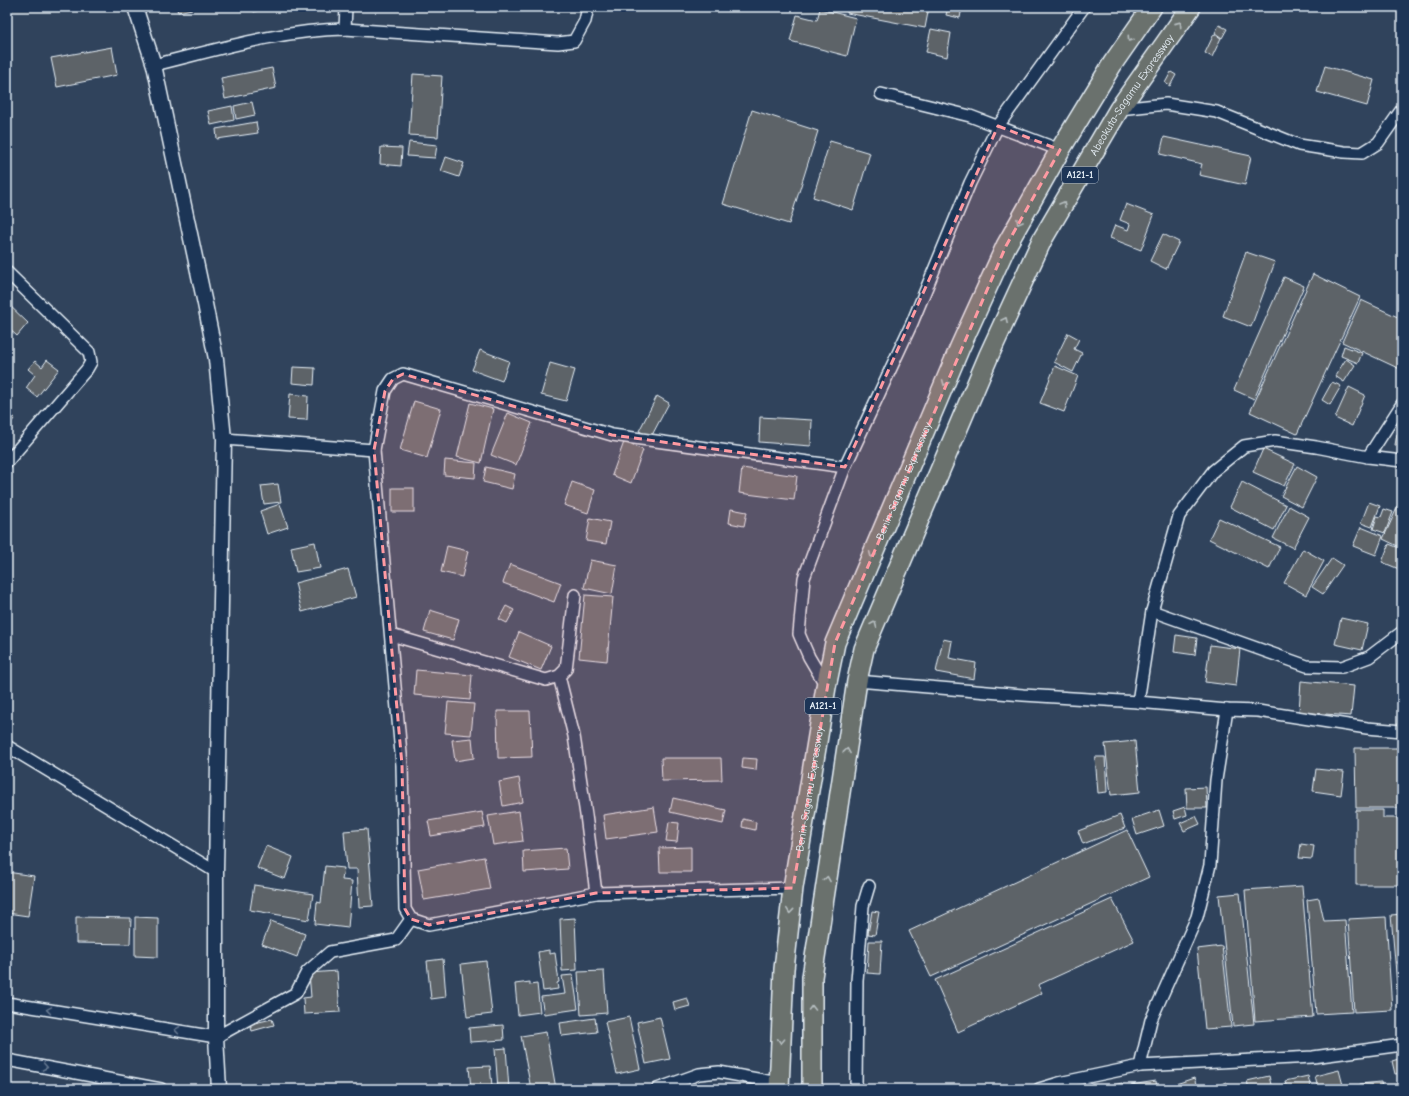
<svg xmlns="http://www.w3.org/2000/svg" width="1409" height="1096" font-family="'Comic Neue',sans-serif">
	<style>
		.building { fill: #5d6368; stroke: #e8f1f8 }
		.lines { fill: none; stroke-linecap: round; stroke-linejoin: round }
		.minor-casing { stroke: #e8f1f8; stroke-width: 14 }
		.tertiary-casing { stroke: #e8f1f8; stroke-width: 17 }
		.trunk-casing { stroke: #e8f1f8; stroke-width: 22 }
		.minor { stroke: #1d3557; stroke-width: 11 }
		.tertiary { stroke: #1d3557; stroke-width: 14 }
		.trunk { stroke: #6a716d; stroke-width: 19 }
		.oneway { stroke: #b6bec0 }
		.oneway2 { stroke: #64778f }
		.marked { fill: #ff9aa2; fill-opacity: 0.2; stroke: #ff9aa2; stroke-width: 3; stroke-dasharray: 8 5; stroke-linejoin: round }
		.labels { text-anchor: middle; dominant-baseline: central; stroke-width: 4; stroke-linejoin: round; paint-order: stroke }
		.shield { fill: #1d3557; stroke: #abb9c8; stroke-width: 1 }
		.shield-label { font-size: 10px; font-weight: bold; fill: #e8f1f8 }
		.street-label { font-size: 11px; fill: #e8f1f8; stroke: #1d3557 }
	</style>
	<rect width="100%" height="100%" fill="#30435c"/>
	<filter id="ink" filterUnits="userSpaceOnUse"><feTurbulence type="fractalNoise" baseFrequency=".025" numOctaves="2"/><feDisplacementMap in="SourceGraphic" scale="8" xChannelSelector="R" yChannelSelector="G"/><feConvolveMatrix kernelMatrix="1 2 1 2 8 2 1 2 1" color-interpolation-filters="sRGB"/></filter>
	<g filter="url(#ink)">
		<g class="building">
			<path d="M176,7h25l-23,5z"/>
			<path d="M252,7h13l-11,5z"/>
			<path d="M848,7h81l-4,21 -78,-15z"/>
			<path d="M948,7h14l-2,11 -14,-3z"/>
			<path d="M820,9l36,9 -9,38 -57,-15 7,-26 20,5z"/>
			<path d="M1219,25l8,4 -5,9 -7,-5z"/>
			<path d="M931,29l20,4 -4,24 -21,-5z"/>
			<path d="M1214,34l7,4 -9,19 -7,-4z"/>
			<path d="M112,47l5,28 -60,12 -6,-29z"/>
			<path d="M1325,66l49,14 -7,26 -50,-14z"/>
			<path d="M272,68l4,20 -51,11 -4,-21z"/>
			<path d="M1171,72l5,3 -6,11 -5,-3z"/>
			<path d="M413,74l29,2 -4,61 -29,-2z"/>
			<path d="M252,102l3,13 -19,4 -2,-13z"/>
			<path d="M232,106l2,14 -23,5 -3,-14z"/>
			<path d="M752,110l66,21 -29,93 -66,-20z"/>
			<path d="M256,122l2,11 -41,6 -1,-10z"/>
			<path d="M1164,137l87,19 -6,29 -46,-10 3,-11 -42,-10z"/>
			<path d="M830,141l40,12 -17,57 -40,-13z"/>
			<path d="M409,142l28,3 -2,13 -28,-2z"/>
			<path d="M381,147l21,1 -1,18 -21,-2z"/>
			<path d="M446,157l18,6 -5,14 -18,-6z"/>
			<path d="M1126,204l28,11 -13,35 -31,-12 5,-13 13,5 2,-6 -10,-4z"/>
			<path d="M1163,234l16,8 -13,27 -16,-8z"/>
			<path d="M1246,252l29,10 -24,65 -28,-11z"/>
			<path d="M1313,274l47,23 -63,137 -47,-22z"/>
			<path d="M1284,277l20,9 -50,113 -20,-9z"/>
			<path d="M1361,300l41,19v51l-60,-28z"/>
			<path d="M7,303l21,20 -11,13 -10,-9z"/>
			<path d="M1068,333l11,6 -5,10 8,4 -9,19 -19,-10z"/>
			<path d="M1344,346l18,7 -4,10 -17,-7z"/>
			<path d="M480,350l29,11 -7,20 -30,-11z"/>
			<path d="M1346,359l9,6 -11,17 -9,-6z"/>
			<path d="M47,360l12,9 -22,28 -11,-9 9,-13 -7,-6 7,-8 7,6z"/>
			<path d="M550,363l25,7 -9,31 -25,-6z"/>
			<path d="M1055,366l23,10 -14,36 -24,-9z"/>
			<path d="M293,367l22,1 -1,17 -22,-2z"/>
			<path d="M1332,382l9,4 -11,19 -8,-5z"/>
			<path d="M1349,387l16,8 -13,31 -17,-8z"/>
			<path d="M290,394l18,2 -1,24 -19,-1z"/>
			<path d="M657,396l12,7 -18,34 -12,-6z"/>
			<path d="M414,401l27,8 -14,49 -27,-8z"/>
			<path d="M470,403l23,6 -12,54 -24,-6z"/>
			<path d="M7,412l8,6 -8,9z"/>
			<path d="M508,413l24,10 -16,42 -25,-10z"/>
			<path d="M760,417l52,3 -1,26 -52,-4z"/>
			<path d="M1397,434l5,2v10l-7,-1z"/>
			<path d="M624,442l19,8 -12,33 -19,-8z"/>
			<path d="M1263,449l32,15 -11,22 -31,-14z"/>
			<path d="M445,460l31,3 -1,15 -31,-3z"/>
			<path d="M1297,466l20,11 -15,30 -21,-11z"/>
			<path d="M486,467l29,7 -3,15 -29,-7z"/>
			<path d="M742,468l55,8 -3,24 -55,-7z"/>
			<path d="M572,482l23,8 -7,23 -24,-8z"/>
			<path d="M1242,482l44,23 -12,25 -44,-23z"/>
			<path d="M278,484l3,18 -17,2 -3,-18z"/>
			<rect x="392" y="488" width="22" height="24"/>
			<path d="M1402,497v51l-19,-9z"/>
			<path d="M1369,502l11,4 -8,21 -11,-4z"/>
			<path d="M280,504l8,23 -21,7 -7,-23z"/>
			<path d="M1289,506l20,11 -16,31 -20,-10z"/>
			<path d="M731,509l16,3 -3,14 -15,-3z"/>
			<path d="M1384,509l9,3 -8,21 -12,-4 4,-13 4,1z"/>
			<path d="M590,518l20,4 -4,22 -20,-3z"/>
			<path d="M1219,518l61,29 -11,22 -60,-30z"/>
			<path d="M1361,527l22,9 -7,19 -23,-9z"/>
			<path d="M315,542l5,26 -24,4 -5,-25z"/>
			<path d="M1389,544l13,5v14l-3,6 -17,-7z"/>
			<path d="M447,546l21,5 -6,26 -21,-5z"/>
			<path d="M1303,549l21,12 -18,34 -22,-12z"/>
			<path d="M1332,558l11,7 -20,29 -11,-7z"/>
			<path d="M590,560l27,5 -5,29 -28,-6z"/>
			<path d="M510,564l51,19 -7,19 -51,-19z"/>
			<path d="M348,569l8,28 -54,15 -7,-29z"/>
			<path d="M585,595l28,2 -6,64 -28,-3z"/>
			<path d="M506,606l8,4 -7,13 -8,-4z"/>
			<path d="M430,610l29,9 -6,21 -29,-8z"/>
			<path d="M1341,618l27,6 -6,26 -27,-6z"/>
			<path d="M519,632l32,14 -10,24 -32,-13z"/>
			<path d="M1176,635l21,3 -2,17 -21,-3z"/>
			<path d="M943,639l9,2 -3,17 27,5 -2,16 -38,-7z"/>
			<path d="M1210,645l30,4 -4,37 -31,-4z"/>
			<path d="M416,670l56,5 -2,25 -56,-5z"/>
			<path d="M1301,681l53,5 -3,30 -52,-4z"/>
			<path d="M448,702l26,2 -3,31 -26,-2z"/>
			<path d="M497,711h33l2,46 -34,1z"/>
			<path d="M472,738l2,20 -19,3 -3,-21z"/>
			<path d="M1135,741l5,51 -29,3 -6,-51z"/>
			<path d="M1355,748h47v60h-46z"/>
			<path d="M1095,757h10l2,35 -9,1z"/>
			<path d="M661,758h60l1,22 -60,1z"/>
			<path d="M743,758l14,1 -1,11 -14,-2z"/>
			<path d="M1316,769l28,3 -3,23 -28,-4z"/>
			<path d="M519,778l4,24 -20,4 -4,-24z"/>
			<path d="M1206,787l1,21h-20l-1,-20z"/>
			<path d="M673,798l53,12 -3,14 -53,-12z"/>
			<path d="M654,807l4,25 -52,7 -3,-24z"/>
			<path d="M1185,807l2,8 -12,4 -2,-8z"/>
			<path d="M1159,810l5,16 -27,9 -5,-16z"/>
			<path d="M1356,810h27v8h19v67h-46z"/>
			<path d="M519,811l4,30 -30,4 -5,-29z"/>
			<path d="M482,812l3,15 -54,9 -3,-15z"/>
			<path d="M1120,815l5,13 -42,16 -5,-13z"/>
			<path d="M1196,816l4,8 -16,7 -4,-8z"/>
			<path d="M743,819l13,3 -1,8 -13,-3z"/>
			<path d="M669,822l10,1 -2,19 -11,-1z"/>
			<path d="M367,829l6,77 -14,1 -2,-38h-10l-3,-38z"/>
			<path d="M1127,830l22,47 -218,100 -22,-46z"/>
			<path d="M1301,844l13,2 -2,13 -13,-1z"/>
			<path d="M266,846l27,11 -8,22 -28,-11z"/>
			<path d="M691,847v25h-31l-1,-24z"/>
			<path d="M566,848l2,21 -44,3 -1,-21z"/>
			<path d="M484,857l6,32 -66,11 -6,-31z"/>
			<path d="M325,866l19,2 -2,12 10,1 -4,47 -33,-4 2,-22 4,1z"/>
			<path d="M7,872l27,4 -6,40 -21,-3z"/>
			<path d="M254,885l59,9 -4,26 -59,-10z"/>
			<path d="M1302,886l11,131 -58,4 -10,-131z"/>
			<path d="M1240,893l14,131 -21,2 -14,-131z"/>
			<path d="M1319,898l5,23 21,-1 7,92 -36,2 -9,-114z"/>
			<path d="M1112,899l22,42 -96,44 4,8 -84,39 -23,-52z"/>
			<path d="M872,911l7,1 -4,23 -7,-1z"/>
			<path d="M1402,914v82h-4l-7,-81z"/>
			<path d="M76,917l55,1 -1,26 -54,-1z"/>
			<path d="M135,917l23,1v39l-23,-1z"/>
			<path d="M1386,917l6,93 -38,2 -6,-93z"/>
			<path d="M575,918l2,52 -15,1 -2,-52z"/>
			<path d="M271,921l34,13 -8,23 -35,-13z"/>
			<path d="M869,941h13l-2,33 -13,-1z"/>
			<path d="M1222,946l9,81 -26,2 -8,-80z"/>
			<path d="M549,950v4l6,-1 4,29 -2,1 1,6 -15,2 -5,-39z"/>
			<path d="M443,959l3,38 -15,2 -4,-38z"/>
			<path d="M486,961l6,53 -25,3 -6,-53z"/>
			<path d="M337,971l3,41 -36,2 -1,-16 8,-1 -2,-24z"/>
			<path d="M604,971l3,42 -26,2 -3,-43z"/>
			<path d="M573,975l5,34 -34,5 -3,-17 24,-3 -3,-18z"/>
			<path d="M530,982v3l7,-1 3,28 -22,3 -3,-31z"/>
			<path d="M687,998l3,8 -15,4 -2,-8z"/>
			<path d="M629,1017l11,52 -23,5 -12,-52z"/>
			<path d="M660,1017l10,42 -24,5 -9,-42z"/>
			<path d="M595,1018l2,14 -35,4 -2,-13z"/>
			<path d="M272,1019l2,6 -22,6 -2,-7z"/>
			<path d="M503,1025l1,15 -34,2 -1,-14z"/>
			<path d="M546,1032l10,57h-25l-10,-53z"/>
			<path d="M506,1048l3,41h-11l-3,-40z"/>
			<path d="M1402,1058v15l-7,1 -3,-13z"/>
			<path d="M490,1066l2,20h4v3h-25l-2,-22z"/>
			<path d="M1339,1070l5,19h-26l-3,-13z"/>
			<path d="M1269,1076l3,13h-23l-2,-8z"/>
			<path d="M1308,1076l3,13h-24l-2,-8z"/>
			<path d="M1194,1078l4,11h-20l-2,-5z"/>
			<path d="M1156,1081l1,8h-25l-1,-4z"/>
			<path d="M1227,1082l3,7h-21z"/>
			<path d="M1381,1082l1,7h-22v-5z"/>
			<path d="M1122,1083l2,6h-17l-1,-2z"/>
		</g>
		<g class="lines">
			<defs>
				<g id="minor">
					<path d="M345,29l1,-22"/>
					<path d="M154,65c62,-15 126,-35 191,-36l213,14 16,-2 11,-20 3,-14"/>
					<path d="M881,94l89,22 90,34"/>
					<path d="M1119,109l47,-5 51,8 82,33 45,7 18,1 16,-10 24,-34"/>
					<path d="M7,272l82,80 2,10 -4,7 -80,93"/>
					<path d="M224,439l150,11"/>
					<path d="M1368,457l34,-53"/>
					<path d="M1152,611l155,55 35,1 27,-10 33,-25"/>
					<path d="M391,635l155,45 13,-4 7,-7 9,-74"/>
					<path d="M559,676l15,60 12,79 10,78"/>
					<path d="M857,681l166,14 115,7 89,8 31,1 109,17 35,3"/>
					<path d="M826,686l-17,-29 -10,-23 5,-56 41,-111 67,-144 58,-140 28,-57 86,-119"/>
					<path d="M1138,702l14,-91 27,-95 34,-45 31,-25 31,-5 41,6 52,10 34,4"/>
					<path d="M7,746l209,126"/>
					<path d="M793,888l-197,5 -167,32 -18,-6 -6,-10 -3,-144 -28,-315 11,-59 8,-12 10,-5 209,61 233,32"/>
					<path d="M7,1003l209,34 80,-44 11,-21 23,-20 66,-12 15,-21"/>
					<path d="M7,1060l154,29"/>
					<path d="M1140,1066l11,-46 46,-103 13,-52 6,-85 11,-70"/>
					<path d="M657,1089l42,-15 20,-2 60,11"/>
					<path d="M856,1089l1,-108 6,-75 6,-20"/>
					<path d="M1039,1089l20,-6 81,-17 173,-9 89,-12"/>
				</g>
				<path id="tertiary" d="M135,7l19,58 51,239 11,55 8,80 -8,433v165l3,52"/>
				<g id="trunk">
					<path id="s1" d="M779,1089l5,-120 9,-81 33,-201 9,-44 125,-296 46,-101 54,-96 53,-87 39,-56"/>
					<path id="s2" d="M812,1089v-112l45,-296 7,-32 125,-294 53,-115 77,-131 72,-102"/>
				</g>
			</defs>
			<use href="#minor" class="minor-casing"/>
			<use href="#tertiary" class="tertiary-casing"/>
			<use href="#trunk" class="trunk-casing"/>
			<use href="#minor" class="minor"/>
			<use href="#tertiary" class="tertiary"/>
			<use href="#trunk" class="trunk"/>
		</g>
		<defs><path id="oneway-chevron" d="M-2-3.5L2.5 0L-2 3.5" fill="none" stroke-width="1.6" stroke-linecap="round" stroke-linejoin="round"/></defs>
		<g class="oneway">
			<use href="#oneway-chevron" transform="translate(1179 24) rotate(-55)"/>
			<use href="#oneway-chevron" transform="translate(1130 39) rotate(125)"/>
			<use href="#oneway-chevron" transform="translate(1063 204) rotate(-60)"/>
			<use href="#oneway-chevron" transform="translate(1019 222) rotate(119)"/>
			<use href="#oneway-chevron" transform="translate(1005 320) rotate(-65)"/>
			<use href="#oneway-chevron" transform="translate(945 383) rotate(113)"/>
			<use href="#oneway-chevron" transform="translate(872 555) rotate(113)"/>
			<use href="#oneway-chevron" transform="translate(874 624) rotate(-67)"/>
			<use href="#oneway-chevron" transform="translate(847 751) rotate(-81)"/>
			<use href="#oneway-chevron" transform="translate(827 879) rotate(-81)"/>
			<use href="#oneway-chevron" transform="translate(790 911) rotate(96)"/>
			<use href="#oneway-chevron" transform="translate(812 1008) rotate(-90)"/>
			<use href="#oneway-chevron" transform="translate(781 1041) rotate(93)"/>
		</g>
		<g class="oneway2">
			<use href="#oneway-chevron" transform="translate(49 1010) rotate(-171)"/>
			<use href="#oneway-chevron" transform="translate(177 1030) rotate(-171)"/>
			<use href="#oneway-chevron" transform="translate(45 1067) rotate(11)"/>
		</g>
	</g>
	<path class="marked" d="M998,126l62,24 -54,96 -171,397 -42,245 -197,5 -167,32 -18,-6 -6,-10 -3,-144 -28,-315 11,-59 8,-12 10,-5 209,61 233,32z"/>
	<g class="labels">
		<g class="shield">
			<rect x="1062" y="167" width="36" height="16" rx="3"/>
			<rect x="805" y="698" width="36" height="16" rx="3"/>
		</g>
		<g class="shield-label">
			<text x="1080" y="175">A121-1</text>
			<text x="823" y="706">A121-1</text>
		</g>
		<g class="street-label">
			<text stroke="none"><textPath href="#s2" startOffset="1061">Abeokuta-Sagamu Expressway</textPath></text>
			<text stroke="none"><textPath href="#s1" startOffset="626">Benin-Sagamu Expressway</textPath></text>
			<text stroke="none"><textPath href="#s1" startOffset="302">Benin-Sagamu Expressway</textPath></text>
		</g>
	</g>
	<rect width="1409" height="1096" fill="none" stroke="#1d3557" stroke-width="24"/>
	<rect x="12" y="12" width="1385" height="1072" fill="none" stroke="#e8f1f8" stroke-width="1.5" filter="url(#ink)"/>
</svg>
